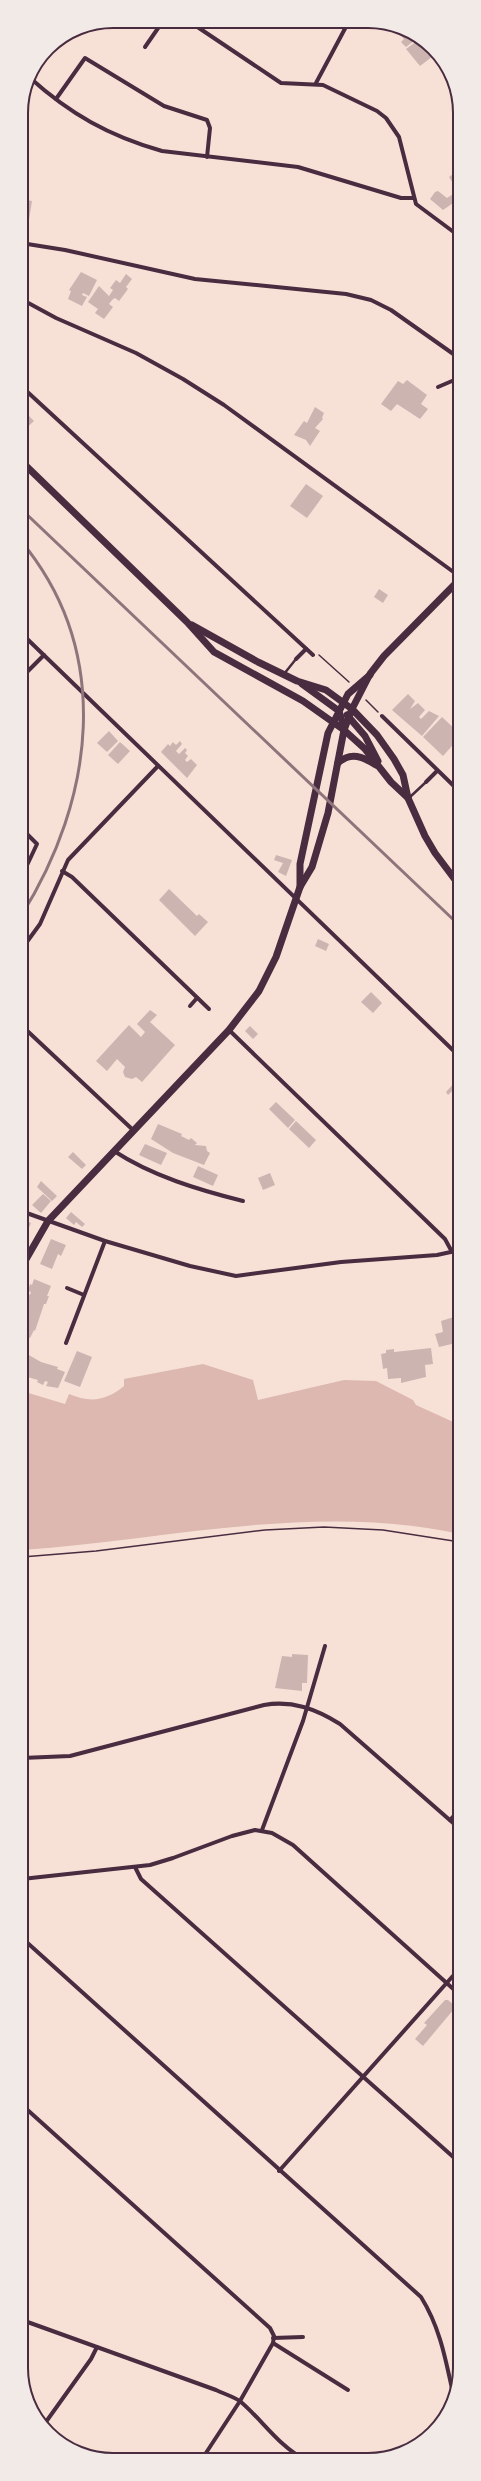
<svg xmlns="http://www.w3.org/2000/svg" width="481" height="2481" font-family="'Fira Sans',sans-serif">
	<style>
		.water { fill: #dcb8b0 }
		.building { fill: #ccb4b1 }
		.lines { fill: none; stroke-linecap: round; stroke-linejoin: round }
		.path { stroke: #4a2c40; stroke-width: 1.5 }
		.service { stroke: #4a2c40; stroke-width: 2.5 }
		.minor { stroke: #4a2c40; stroke-width: 4 }
		.primary { stroke: #4a2c40; stroke-width: 7 }
		.rail { stroke: #8f747c; stroke-width: 3 }
		.rim { fill: none; stroke: #4a2c40; stroke-width: 2 }
	</style>
	<rect width="100%" height="100%" fill="#f7e1d7"/>
	<path class="water" d="M203,1364l50,16 5,20 86,-20 32,1 37,19 3,5 44,20v109c-146,-32 -293,6 -438,16v-159l43,13 4,-10c21,9 37,7 55,-8v-7z"/>
	<g class="building">
		<path d="M403,32l12,8 -9,7 -5,-5 3,-3 -4,-4z"/>
		<path d="M417,41l20,12 -17,13 -14,-17z"/>
		<path d="M459,170v29l-16,11 -13,-11 5,-7 3,-1 9,7 11,-7 -9,-14z"/>
		<path d="M21,199l11,2 -4,25 -7,-1z"/>
		<path d="M81,272l16,8 -8,16 -6,-3 -1,2 5,2 -5,9 -14,-7 3,-8 -2,-1z"/>
		<path d="M126,274l6,5 -6,8 2,2 -9,12 -4,-3 -3,2 -3,4 4,3 -9,12 -9,-6 3,-4 -10,-7 11,-16 10,10 4,-6 -3,-2 6,-8 4,3z"/>
		<path d="M407,380l20,15 -6,9 7,5 -8,10 -23,-15 -6,7 -10,-7 17,-23 5,3z"/>
		<path d="M315,407l9,6 -2,5 1,1 -8,9 5,3 -10,15 -4,-6 -12,-5 10,-14 3,2z"/>
		<path d="M23,410l11,11 -13,12v-21z"/>
		<path d="M306,484l17,12 -16,22 -17,-12z"/>
		<path d="M379,589l9,6 -5,8 -9,-6z"/>
		<path d="M408,694l7,7 -5,8 8,-6 7,7 -6,7 2,2 8,-8 10,5 -17,20 -30,-26z"/>
		<path d="M442,717l17,16v5l-16,18 -20,-19z"/>
		<path d="M109,731l9,10 -11,11 -10,-9z"/>
		<path d="M180,741l2,3 -6,7 3,3 6,-6 2,2 -2,3 3,3 -3,4 2,2 4,-3 6,6 -10,13 -26,-26 7,-8 2,2 3,-4 3,3z"/>
		<path d="M120,742l10,9 -12,13 -10,-9z"/>
		<path d="M459,763v13l-5,-7z"/>
		<path d="M276,855l16,5 -6,16 -8,-4 5,-9 -9,-3z"/>
		<path d="M169,889l28,27 2,-2 9,8 -13,14 -36,-36z"/>
		<path d="M318,939l11,5 -3,7 -11,-5z"/>
		<path d="M371,992l11,11 -9,10 -12,-11z"/>
		<path d="M150,1010l7,5 -7,7 25,23 -33,37 -6,-5 -4,2 -7,-2 -2,-5 2,-5 -8,-8 -10,12 -11,-10 33,-36 12,12 4,-5 -8,-8z"/>
		<path d="M250,1026l8,8 -5,5 -8,-8z"/>
		<path d="M459,1078v15l-2,3 -5,-5 -4,4 -2,-3z"/>
		<path d="M276,1102l19,18 -7,8 -19,-19z"/>
		<path d="M296,1121l20,19 -7,8 -20,-19z"/>
		<path d="M158,1124l24,10 -1,2 8,4 2,-2 6,5 -2,2 11,1 1,5 3,2 -6,12 -31,-12 -22,-14z"/>
		<path d="M145,1144l22,9 -6,12 -22,-10z"/>
		<path d="M73,1152l13,13 -4,4 -14,-12z"/>
		<path d="M198,1166l20,9 -5,11 -20,-9z"/>
		<path d="M270,1173l5,12 -12,5 -5,-12z"/>
		<path d="M41,1181l16,15 -5,5 -15,-14z"/>
		<path d="M43,1194l8,7 -10,12 -9,-8z"/>
		<path d="M71,1212l14,12 -3,3 -6,-5 -2,3 -8,-7z"/>
		<path d="M21,1218l10,5 -3,7 -7,-3z"/>
		<path d="M51,1239l15,6 -5,11 -3,-2 -6,15 -12,-5z"/>
		<path d="M34,1279l17,7 -4,10h2l-3,8h-2l-9,27 -1,-1 -4,8 -7,-2 -2,3v-28l6,-18 3,2 1,-3 -3,-1 2,-7 2,1z"/>
		<path d="M454,1317l6,15v10l-21,5 -4,-13 8,-2 -2,-11z"/>
		<path d="M431,1348l2,16 -8,1 1,12 -25,6v-5l-13,1 -1,-11 -4,1 -2,-15 5,-1v-3l8,-1v3z"/>
		<path d="M77,1351l15,6 -12,30 -16,-6z"/>
		<path d="M22,1354l4,2 1,-2 14,8 17,5 -1,2 8,3 -7,16 -12,-2 2,-4 -3,-1 -2,4 -6,-3 1,-2 -14,-4z"/>
		<path d="M292,1654l16,1 -1,28h-5v8l-27,-3 7,-32 10,1z"/>
		<path d="M445,2000h3l7,6 -1,3 -31,37 -8,-7 12,-14 -3,-2z"/>
	</g>
	<g class="lines">
		<g class="path">
			<path d="M319,655l30,27"/>
			<path d="M366,700l12,12"/>
			<path d="M22,1557l74,-6 169,-21 59,-3 59,3 77,12"/>
		</g>
		<g class="service">
			<path d="M284,674l12,-15"/>
			<path d="M410,797l16,-15"/>
		</g>
		<g class="minor">
			<path d="M190,22l91,61 42,2 54,26 9,7 13,19 17,67 43,32"/>
			<path d="M335,22l9,6"/>
			<path d="M145,47l18,-26"/>
			<path d="M29,77c41,37 80,59 133,74l136,16 103,31h12"/>
			<path d="M316,83l32,-60"/>
			<path d="M56,99l29,-41 79,48 43,14 3,8 -3,29"/>
			<path d="M21,243l44,7 130,29 151,15 25,6 20,10 68,48"/>
			<path d="M21,299l35,19 80,35 47,26 41,26 235,171"/>
			<path d="M21,386l292,269"/>
			<path d="M438,387l21,-9"/>
			<path d="M21,633l438,423"/>
			<path d="M296,659l10,-10"/>
			<path d="M21,678l23,-23"/>
			<path d="M382,716l77,75"/>
			<path d="M426,782l11,-11"/>
			<path d="M21,828l16,16 -16,34"/>
			<path d="M62,871l10,6 137,132"/>
			<path d="M21,950l19,-26 28,-64 90,-94"/>
			<path d="M190,1006l7,-8"/>
			<path d="M21,1025l112,105"/>
			<path d="M229,1030l216,209 7,13"/>
			<path d="M21,1107l3,-3"/>
			<path d="M114,1151c38,25 85,39 129,50"/>
			<path d="M21,1211l84,30 85,25 46,10 105,-14 96,-7 23,-5"/>
			<path d="M67,1288l17,7"/>
			<path d="M66,1343l39,-102"/>
			<path d="M22,1758l48,-2 194,-51c28,-5 52,4 76,19l120,105"/>
			<path d="M450,1820l10,-11"/>
			<path d="M262,1830l41,-109 22,-75"/>
			<path d="M135,1867l6,12 319,284"/>
			<path d="M22,1879l128,-14 23,-7 59,-22 23,-6 17,3 21,12 167,150"/>
			<path d="M22,1938l399,359c20,32 25,65 33,101"/>
			<path d="M22,2105l248,223 4,8 -1,7 -33,58 -38,58"/>
			<path d="M279,2171l181,-203"/>
			<path d="M22,2320l194,70c8,4 19,7 25,12 22,19 38,44 63,57"/>
			<path d="M273,2338l30,-1"/>
			<path d="M273,2343l75,47"/>
			<path d="M43,2426l48,-67 6,-12"/>
		</g>
		<g class="primary">
			<path d="M21,461l166,161 27,30 89,49 41,29 21,19 26,33 17,16"/>
			<path d="M192,625l66,37 39,19 29,9 26,19 25,26 17,24 9,16 5,23 17,38 10,17 24,32"/>
			<path d="M302,684l37,27 5,17"/>
			<path d="M347,715l18,21 13,25"/>
			<path d="M338,763c13,-12 25,-6 38,2"/>
			<path d="M300,887v-23l28,-131 20,-39 22,-19"/>
			<path d="M21,1268l27,-47 181,-191 30,-39 17,-34 24,-70 12,-20 16,-54 16,-83 8,-21 18,-35 14,-18 75,-76"/>
		</g>
		<g class="rail">
			<path d="M21,509l438,416"/>
			<path d="M21,541c93,112 73,259 0,375"/>
		</g>
	</g>
	<path d="M0 0H481V2481H0ZM113 28H368A85 85 0 0 1 453 113V2368A85 85 0 0 1 368 2453H113A85 85 0 0 1 28 2368V113A85 85 0 0 1 113 28Z" fill="#f1eae7" fill-rule="evenodd"/>
	<path class="rim" d="M113 28H368A85 85 0 0 1 453 113V2368A85 85 0 0 1 368 2453H113A85 85 0 0 1 28 2368V113A85 85 0 0 1 113 28Z"/>
</svg>
